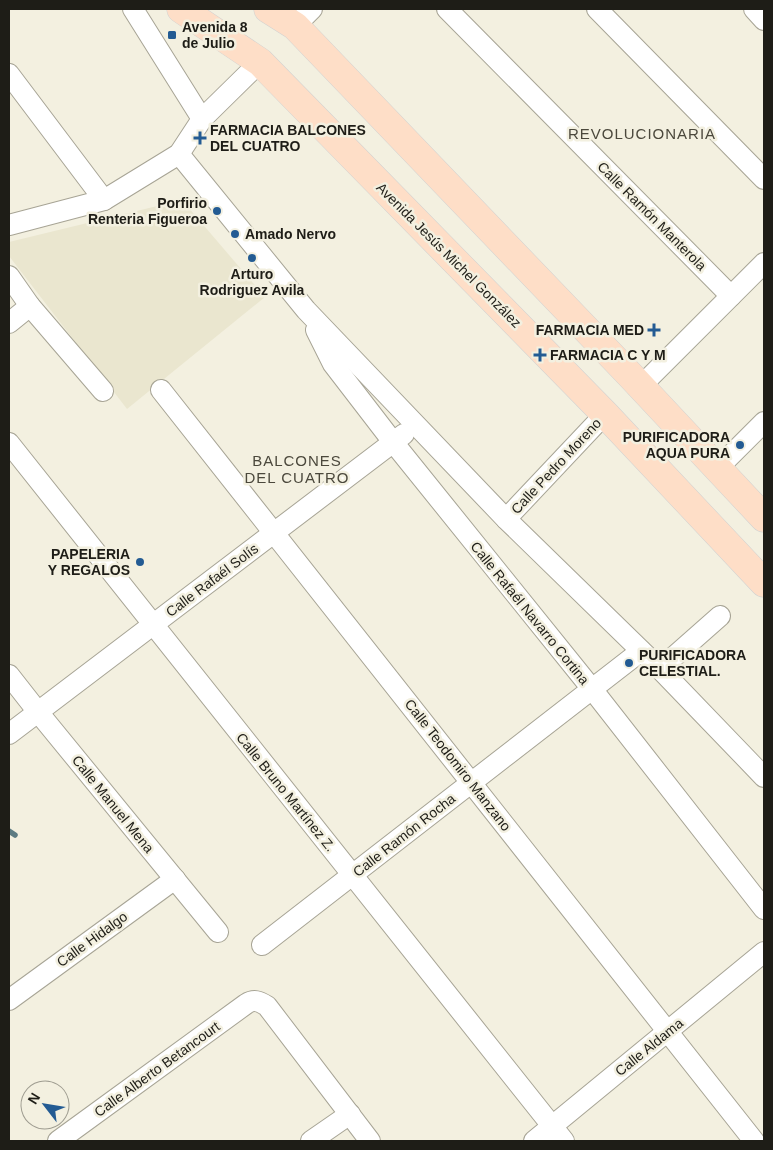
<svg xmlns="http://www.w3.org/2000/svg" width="773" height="1150" font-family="Arial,sans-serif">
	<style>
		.built { fill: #eae6cf }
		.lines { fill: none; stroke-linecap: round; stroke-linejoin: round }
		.stream { stroke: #5d7c83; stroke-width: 5.5 }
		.street-casing { stroke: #a7a495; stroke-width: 22 }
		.primary-casing { stroke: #d2d2d1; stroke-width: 29 }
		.street { stroke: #fff; stroke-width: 20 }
		.primary { stroke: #fedec7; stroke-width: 28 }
		.poi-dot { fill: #235b93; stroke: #f3f0e0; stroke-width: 2 }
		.labels { text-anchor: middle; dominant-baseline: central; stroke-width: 5; stroke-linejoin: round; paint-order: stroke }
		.poi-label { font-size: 14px; font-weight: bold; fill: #1e1d17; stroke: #f3f0e0; text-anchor: start }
		.street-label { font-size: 14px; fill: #1e1d17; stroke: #f3f0e0 }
		.neighbourhood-label { font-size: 15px; letter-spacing: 1px; fill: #4b483c; stroke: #f3f0e0 }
	</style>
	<rect width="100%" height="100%" fill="#f3f0e0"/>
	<path class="built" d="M182,200l83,97 -138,112 -118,-153v-14z"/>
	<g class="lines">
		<path class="stream" d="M9,831l6,4"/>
		<defs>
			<g id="street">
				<path d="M133,9l69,110"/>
				<path d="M447,9l284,287"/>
				<path d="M597,9l167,170"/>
				<path d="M754,9l10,11"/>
				<path d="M295,26l17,-17"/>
				<path d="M9,74l95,126"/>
				<path d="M179,154l127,156 200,209 154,150 104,108"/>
				<path d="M9,225l95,-25 75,-46 23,-35 58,-57"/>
				<path d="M9,276l21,30 73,85"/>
				<path d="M9,323l21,-17"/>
				<path d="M316,330l17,34 60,78 199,247 172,220"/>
				<path d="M641,386l123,-123"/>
				<path d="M161,390l593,751"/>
				<path d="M9,443l555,698"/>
				<path d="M718,468l46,-46"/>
				<path d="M506,519l99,-105"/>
				<path d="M660,669l60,-53"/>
				<path d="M9,675l29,37 180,220"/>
				<path d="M9,734l395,-300"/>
				<path d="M262,945l379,-294"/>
				<path d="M9,1000l166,-121"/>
				<path d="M58,1141l188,-137c8,-5 13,-3 21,2l103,135"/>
				<path d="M311,1141l39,-27"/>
				<path d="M534,1141l230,-189"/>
			</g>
			<g id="primary">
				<path d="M181,9l79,53 345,352 159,169"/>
				<path d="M268,9l27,17 335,349 134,143"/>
			</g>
		</defs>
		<use href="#street" class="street-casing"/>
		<use href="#primary" class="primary-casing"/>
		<use href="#street" class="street"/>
		<use href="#primary" class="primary"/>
	</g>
	<g class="poi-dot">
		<rect x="167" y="30" width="10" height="10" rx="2.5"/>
		<path d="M197.5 130.5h5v5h5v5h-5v5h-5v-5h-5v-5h5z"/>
		<circle cx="217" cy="211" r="5"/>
		<circle cx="235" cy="234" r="5"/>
		<circle cx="252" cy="258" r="5"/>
		<path d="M651.5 322.5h5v5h5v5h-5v5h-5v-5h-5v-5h5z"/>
		<path d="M537.5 347.5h5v5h5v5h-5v5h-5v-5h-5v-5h5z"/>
		<circle cx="740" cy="445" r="5"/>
		<circle cx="140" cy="562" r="5"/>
		<circle cx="629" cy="663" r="5"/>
	</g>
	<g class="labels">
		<g class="poi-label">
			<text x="182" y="27">Avenida 8<tspan x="182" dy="16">de Julio</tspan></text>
			<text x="210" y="130">FARMACIA BALCONES<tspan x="210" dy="16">DEL CUATRO</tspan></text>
			<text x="207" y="203" text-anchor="end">Porfirio<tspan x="207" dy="16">Renteria Figueroa</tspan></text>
			<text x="245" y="234">Amado Nervo</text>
			<text x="252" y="274" text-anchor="middle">Arturo<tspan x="252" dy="16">Rodriguez Avila</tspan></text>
			<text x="644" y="330" text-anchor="end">FARMACIA MED</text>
			<text x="550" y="355">FARMACIA C Y M</text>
			<text x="730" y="437" text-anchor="end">PURIFICADORA<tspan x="730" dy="16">AQUA PURA</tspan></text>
			<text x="130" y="554" text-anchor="end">PAPELERIA<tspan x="130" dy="16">Y REGALOS</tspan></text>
			<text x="639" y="655">PURIFICADORA<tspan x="639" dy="16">CELESTIAL.</tspan></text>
		</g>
		<g class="street-label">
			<text transform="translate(652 216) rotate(45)">Calle Ramón Manterola</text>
			<text transform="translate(449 255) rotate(45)">Avenida Jesús Michel González</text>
			<text transform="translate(556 466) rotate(-47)">Calle Pedro Moreno</text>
			<text transform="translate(212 580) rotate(-37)">Calle Rafaél Solís</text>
			<text transform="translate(530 613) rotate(51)">Calle Rafaél Navarro Cortina</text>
			<text transform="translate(458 765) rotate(52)">Calle Teodomiro Manzano</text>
			<text transform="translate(286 792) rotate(51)">Calle Bruno Martínez Z.</text>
			<text transform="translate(113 804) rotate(51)">Calle Manuel Mena</text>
			<text transform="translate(404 835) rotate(-38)">Calle Ramón Rocha</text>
			<text transform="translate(92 939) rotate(-36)">Calle Hidalgo</text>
			<text transform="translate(649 1047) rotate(-39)">Calle Aldama</text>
			<text transform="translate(157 1069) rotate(-36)">Calle Alberto Betancourt</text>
		</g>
		<g class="neighbourhood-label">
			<text x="642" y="133">REVOLUCIONARIA</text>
			<text x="297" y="460">BALCONES<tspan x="297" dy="17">DEL CUATRO</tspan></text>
		</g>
	</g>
	<rect width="773" height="1150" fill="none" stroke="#1e1d17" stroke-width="20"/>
	<g transform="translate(45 1105) rotate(301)"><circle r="24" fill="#f3f0e0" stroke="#9e9c90"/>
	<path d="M0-4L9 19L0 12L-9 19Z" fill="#235b93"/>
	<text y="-8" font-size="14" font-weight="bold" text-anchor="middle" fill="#1e1d17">N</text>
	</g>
</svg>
